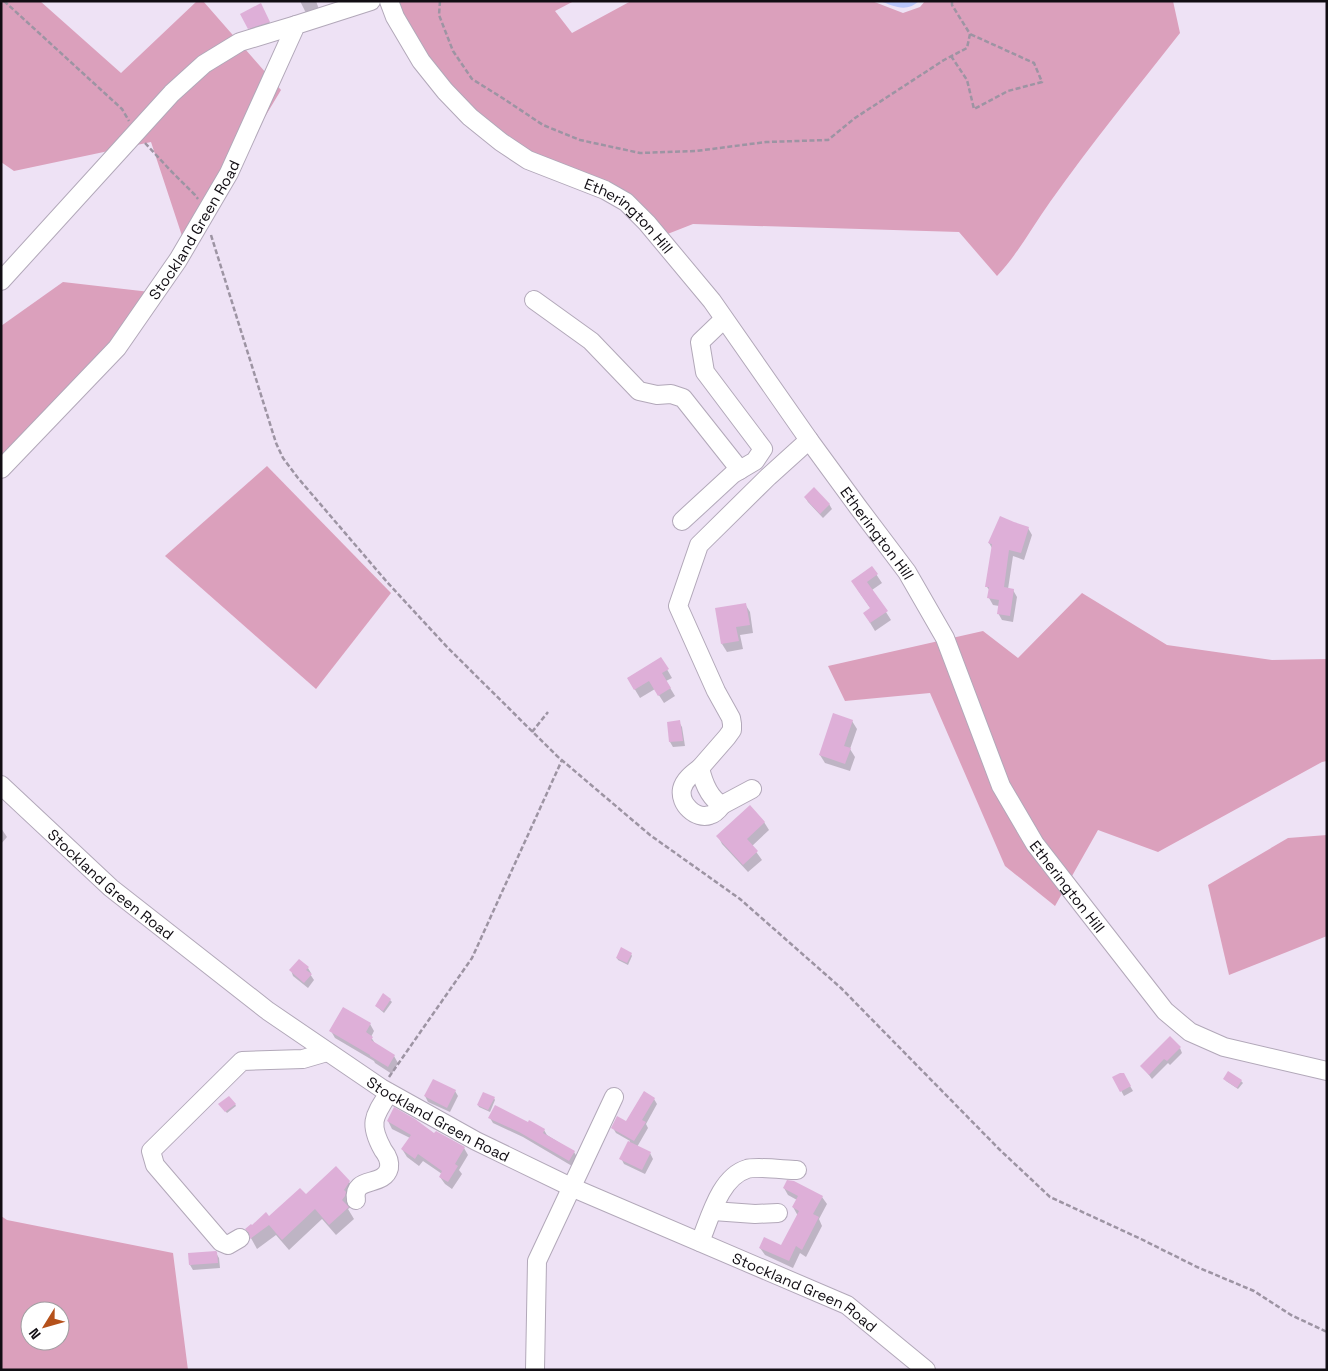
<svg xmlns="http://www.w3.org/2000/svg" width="1328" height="1371" font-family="'Space Grotesk',sans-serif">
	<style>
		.forest { fill: #dba0bc; fill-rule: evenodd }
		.water { fill: #b9c4fa }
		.shadow { fill: #0003 }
		.building { fill: #deafd8 }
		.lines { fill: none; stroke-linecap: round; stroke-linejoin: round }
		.minor-casing { stroke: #b2a8b9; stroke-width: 20 }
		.path { stroke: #9d94a3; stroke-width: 2.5; stroke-dasharray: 5 2.5; stroke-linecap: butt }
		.minor { stroke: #fff; stroke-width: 18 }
		.labels { text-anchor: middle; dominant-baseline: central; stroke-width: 4.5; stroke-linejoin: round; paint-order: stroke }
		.street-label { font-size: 15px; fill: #110d13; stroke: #fff }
	</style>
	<rect width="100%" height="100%" fill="#eee2f5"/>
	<g class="forest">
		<path d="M1,1h39l81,72 76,-72h6l78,89 -95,158 -35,-106 -137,29 -13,-9z"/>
		<path d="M398,1h176l-19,10 17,22 59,-32h241l31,12 17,-6 5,-6h248l7,32c-44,56 -89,111 -130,169 -18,25 -32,52 -53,74l-38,-44 -266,-8 -28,11 -121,-76 -28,-14 -42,-34 -49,-55 -19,-35z"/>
		<path d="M63,282l87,10 -96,126 -53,43v-135z"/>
		<path d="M267,466l124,127 -75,96 -151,-133z"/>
		<path d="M1082,593l85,52 105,15 55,-1v102l-5,1 -164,90 -60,-22 -43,76 -50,-40 -75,-173 -85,8 -17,-35 155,-35 35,27z"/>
		<path d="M1327,835v101l-98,39 -21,-90 80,-47z"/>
		<path d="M1,1216l6,4 166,33 15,117h-187zM30,1311h30v30h-30z"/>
	</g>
	<path class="water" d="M880,1h39c-13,12 -25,5 -39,0z"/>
	<g class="shadow">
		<path d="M300,1h16l4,11 -12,5z"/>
		<path d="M261,6l11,21 -20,6 -10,-19z"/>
		<path d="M805,497l24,7 3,5 -9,9 -15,-16z"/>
		<path d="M1028,528l4,7 -8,25 -11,-4 -5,33 5,1 4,7 -4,25 -11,-2 -4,-7 1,-7 -6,-1 -4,-7 1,-7 -3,-4 5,-39 -3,-5z"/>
		<path d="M872,568l10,15 -10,7 19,30 -16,11 -6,-10 2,-12 -14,-20z"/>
		<path d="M745,604l5,8 3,21 -13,2 3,14 -16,3 -5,-8z"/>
		<path d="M661,659l11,19 -6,3 9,15 -11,7 -9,-14 -15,9 -12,-20z"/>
		<path d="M852,721l5,8 -7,20 5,8 -5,14 -25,-8 -5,-8z"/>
		<path d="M679,722l3,5 3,19 -12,1 -3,-5z"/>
		<path d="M764,822l5,8 -17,16 10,14 -14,12 -26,-28 -4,-8z"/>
		<path d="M1,828l6,9 -6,7z"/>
		<path d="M631,954l1,2 -4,9 -10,-5 -1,-2z"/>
		<path d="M308,968l3,5 -1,1 4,6 -6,8 -15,-12 -2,-6z"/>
		<path d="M390,1000l2,2 -8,11 -8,-7z"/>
		<path d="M370,1024l4,7 -3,6 5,8 18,11 4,7 -6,11 -17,-11 -1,-2 -39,-23 -4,-7z"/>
		<path d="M1180,1048l2,5 -12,12 -2,-2 -16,16 -10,-13z"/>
		<path d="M1123,1074l10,17 -9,5 -10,-18z"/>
		<path d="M1225,1079l16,2 2,2 -5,6 -12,-8z"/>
		<path d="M455,1091l3,5 -8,16 -22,-10 -3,-6z"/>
		<path d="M494,1098l1,2 -5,12 -11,-5 -1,-2z"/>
		<path d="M654,1099l3,5 -11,20 2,4 -11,19 13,6 3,6 -8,15 -21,-10 -3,-6 9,-17 -14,-8 -3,-5 14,-5z"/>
		<path d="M235,1104l1,2 -9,7 -6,-7z"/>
		<path d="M490,1118l54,12 3,5 27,17 3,5 -5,9 -49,-29 -30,-14z"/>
		<path d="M388,1121l46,14 30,13 4,7 -9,15 3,4 -10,15 -7,-5 -5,-7 2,-3 -19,-13 -4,5 -12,-9 -5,-8 8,-11 -18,-9z"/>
		<path d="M349,1182l7,11 -5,11v3l-3,2 6,10 -18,16 -14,-16 -33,31 -13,-15 -19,14 -11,-20 23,-12 36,-21z"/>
		<path d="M784,1188l38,9 5,7 -8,15 3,7 -16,31 -6,-4 -7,15 -28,-13 -5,-7 22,-2 16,-30 -5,-9 4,-7 -9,-5z"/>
		<path d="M216,1253l3,5 1,10 -27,2 -3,-5z"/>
	</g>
	<g class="building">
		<path d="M261,3l9,19 -22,7 -8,-15z"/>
		<path d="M814,487l16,17 -10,10 -16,-17z"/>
		<path d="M1000,516l14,6 15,5 -8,26 -12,-3 -5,37 10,2 -4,27 -13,-2 2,-14 -12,-2 2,-11h-4l7,-43 -4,-1z"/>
		<path d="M872,566l6,8 -11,8 21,29 -18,12 -7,-10 7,-5 -19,-27z"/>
		<path d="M746,603l4,22 -14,2 3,14 -18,3 -6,-36z"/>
		<path d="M661,657l8,12 -7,4 9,15 -13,8 -9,-15 -15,9 -7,-12z"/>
		<path d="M833,713l20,7 -9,26 7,2 -6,16 -26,-9z"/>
		<path d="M680,720l3,21 -14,1 -2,-20z"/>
		<path d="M750,805l15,17 -18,17 11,12 -15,14 -27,-29z"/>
		<path d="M621,947l11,6 -5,10 -11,-5z"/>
		<path d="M299,959l10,8 -3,3 6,4 -8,9 -15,-13z"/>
		<path d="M383,993l8,6 -8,12 -8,-5z"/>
		<path d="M343,1007l28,16 -5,9 7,5 -2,3 24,15 -7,12 -18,-11v-1l-41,-24z"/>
		<path d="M1170,1036l11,11 -14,14 -3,-2 -15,16 -9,-9z"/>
		<path d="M1228,1071l14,9 -5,8 -14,-9z"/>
		<path d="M1120,1073h4l7,13 -11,6 -8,-15z"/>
		<path d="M433,1079l23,11 -9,18 -23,-12z"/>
		<path d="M644,1091l11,7 -13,22 4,2 -12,19 -23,-13 6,-12 9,5z"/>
		<path d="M483,1092l12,5 -7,13 -11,-5z"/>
		<path d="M229,1096l7,8 -11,8 -7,-8z"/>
		<path d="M495,1105l33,17 1,-2 16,9 -2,4 32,18 -6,10 -50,-29 -31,-14z"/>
		<path d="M394,1107l21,12 19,14 2,-2 29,16 -10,17 3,2 -10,16 -9,-5 3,-6 -24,-17 -3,5 -14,-10 10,-14 -24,-14z"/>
		<path d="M628,1141l23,11 -9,18 -23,-11z"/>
		<path d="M336,1166l14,15 -6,9 2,2 -1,4 -3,4 7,7 -20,18 -14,-16 -33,31 -13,-15 -19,14 -1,-6 -4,-4 6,-5 1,1 14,-13 3,4 31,-28 6,6z"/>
		<path d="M787,1180l7,1 29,15 -10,18 6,3 -17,33 -6,-4 -7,15 -30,-13 5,-11 17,8 18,-34 -7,-4 6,-11 -15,-8z"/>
		<path d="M216,1251l1,1 1,11 -29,2 -1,-12z"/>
	</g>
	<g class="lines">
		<defs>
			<g id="minor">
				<path id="s1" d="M389,1l6,16 26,44 24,30 25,26 31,25 27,18 77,30 21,12 21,21 65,78 97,139 49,67 49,65 38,66 56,148 34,58 130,167 25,21 34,15 103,24"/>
				<path d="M1,281l171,-188 32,-29 36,-22 56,-17"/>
				<path d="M534,300l57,41 48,50 18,4 14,-1 12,4 57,72"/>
				<path id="s2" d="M1,469l116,-121 61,-88 51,-87 67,-148 75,-24"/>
				<path d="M682,521l51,-47 22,-13 8,-12 -58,-77 -5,-30 24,-23"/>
				<path d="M700,768c-8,6 -16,12 -18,21 -3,15 14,31 28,26 5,-1 9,-6 12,-10"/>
				<path id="s3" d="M1,785l110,103 157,123 113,77 95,53 95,46 276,118 79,65"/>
				<path d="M752,789l-30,16c-13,-7 -19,-24 -22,-37l27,-31 5,-7v-6l-1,-6 -15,-27 -38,-85 21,-61 69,-68 41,-37"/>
				<path d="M356,1200c-4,-25 28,-12 33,-32 1,-6 -2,-13 -6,-18 -15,-27 -9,-34 6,-57"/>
				<path d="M713,1211l42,3 23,-1"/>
				<path d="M240,1238l-12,7 -7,-3 -66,-77 -4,-14 91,-90 61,-2 24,-7"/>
				<path d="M700,1242c10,-24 20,-65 47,-73 8,-3 40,1 50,1"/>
				<path d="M535,1370l2,-109 77,-164"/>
			</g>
		</defs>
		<use href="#minor" class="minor-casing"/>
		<g class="path">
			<path d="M4,1l118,108 7,12"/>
			<path d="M440,1l-1,14 14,36 19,28 32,20 39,26 37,15 60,13 56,-2 70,-9 62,-2 27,-22 89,-58 23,-12 3,-14 -18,-29v-4"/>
			<path d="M951,56l16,24 7,29 34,-18 34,-9 -8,-19 -64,-29"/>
			<path d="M145,143l25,27 25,25 3,4"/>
			<path d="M211,235l65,208 7,15 15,20 89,104 61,66 109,108 93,79 90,64 101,89 158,161 51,48 91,42 56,28 57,24 37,24 36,17"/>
			<path d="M532,732l16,-20"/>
			<path d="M389,1077l83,-119 90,-198"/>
		</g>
		<use href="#minor" class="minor"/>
	</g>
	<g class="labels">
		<g class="street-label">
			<text stroke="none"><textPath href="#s1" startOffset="332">Etherington Hill</textPath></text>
			<text stroke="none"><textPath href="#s2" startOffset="309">Stockland Green Road</textPath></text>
			<text stroke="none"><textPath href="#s1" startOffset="738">Etherington Hill</textPath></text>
			<text stroke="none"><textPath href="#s3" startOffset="148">Stockland Green Road</textPath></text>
			<text stroke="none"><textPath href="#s1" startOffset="1142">Etherington Hill</textPath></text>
			<text stroke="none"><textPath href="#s3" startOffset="552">Stockland Green Road</textPath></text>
			<text stroke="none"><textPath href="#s3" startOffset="958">Stockland Green Road</textPath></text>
		</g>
	</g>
	<rect width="1328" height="1371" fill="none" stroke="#110d13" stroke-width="5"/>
	<g transform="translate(45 1326) rotate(233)"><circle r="24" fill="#ffffff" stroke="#a09ea1"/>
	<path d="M0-4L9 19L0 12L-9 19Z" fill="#b5511b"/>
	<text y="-8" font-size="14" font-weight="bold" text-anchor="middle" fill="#110d13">N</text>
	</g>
</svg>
